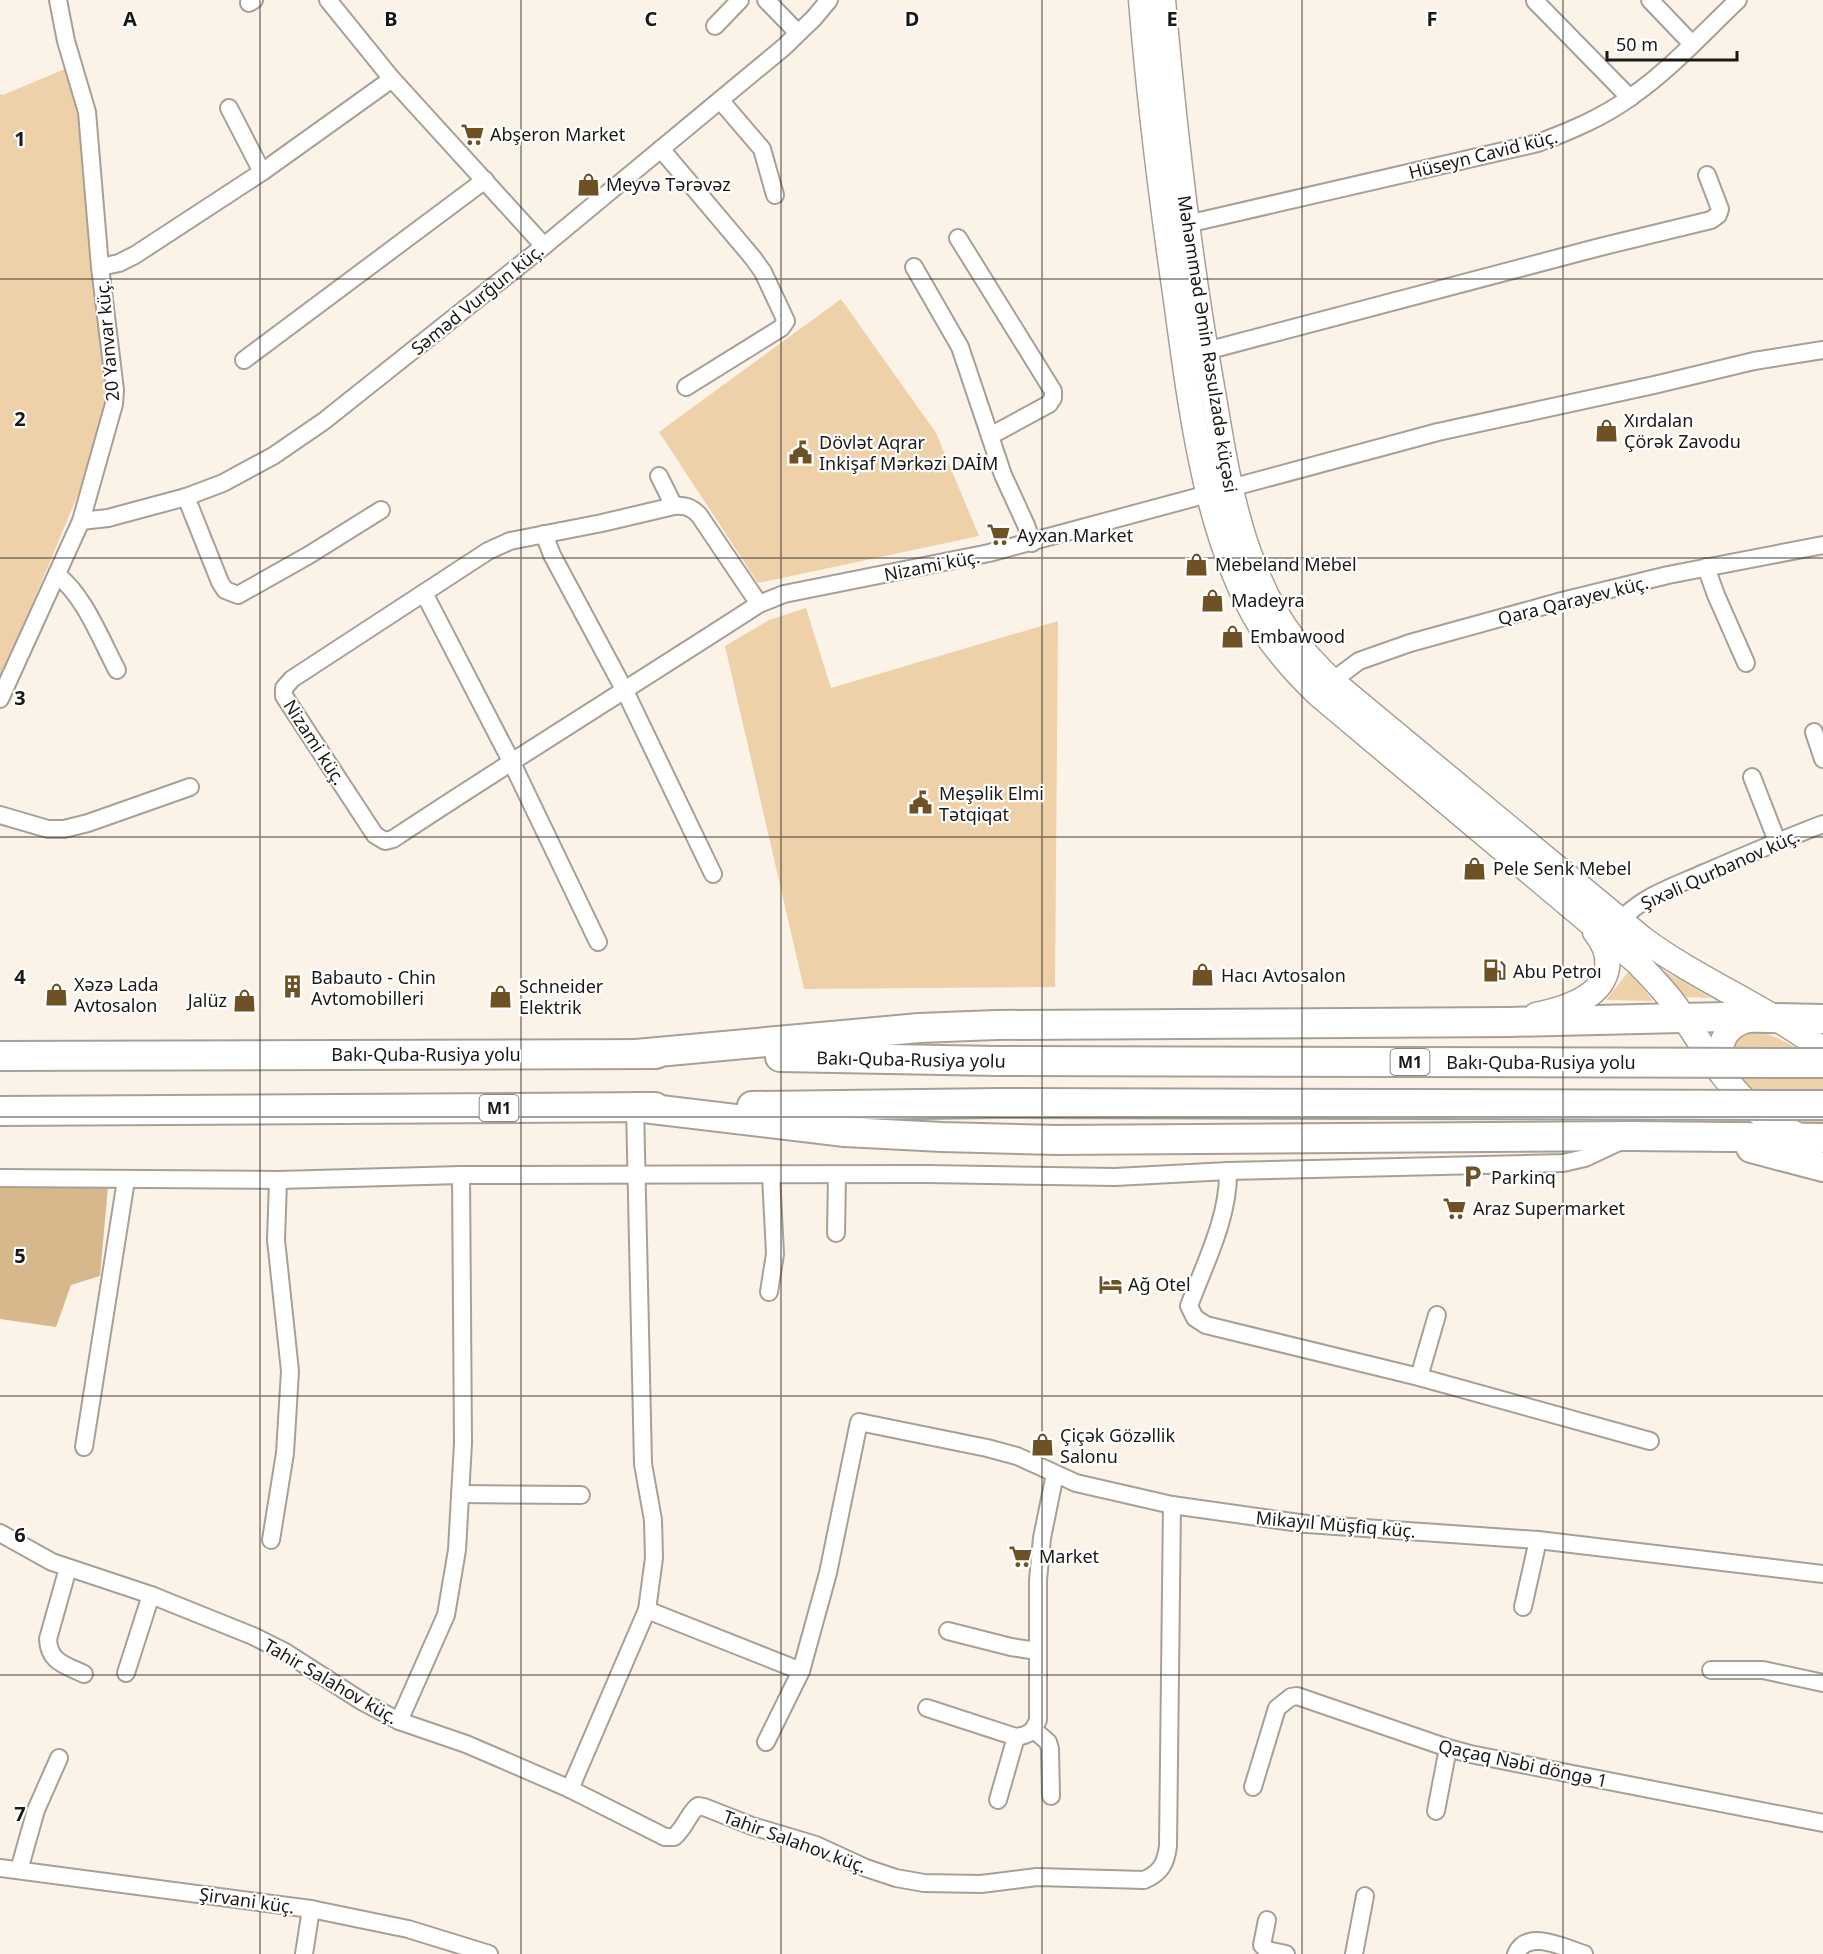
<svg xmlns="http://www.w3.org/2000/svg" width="1823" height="1954" font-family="'Noto Sans',sans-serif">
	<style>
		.green { fill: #eed1a9 }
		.forest { fill: #d6b88c }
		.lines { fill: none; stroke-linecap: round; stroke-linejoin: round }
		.minor-casing { stroke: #a8a096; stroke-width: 20 }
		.secondary-casing { stroke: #a8a096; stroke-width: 27 }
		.trunk-casing { stroke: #a8a096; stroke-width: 32 }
		.minor { stroke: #fff; stroke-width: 16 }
		.secondary { stroke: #fff; stroke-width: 24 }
		.trunk { stroke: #fff; stroke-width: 28 }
		.trunk-bridge-casing { stroke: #a8a096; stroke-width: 32; stroke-linecap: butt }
		.trunk-bridge { stroke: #fff; stroke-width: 28 }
		.grid { fill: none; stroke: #1b1915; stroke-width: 1.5; stroke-opacity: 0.55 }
		.labels { text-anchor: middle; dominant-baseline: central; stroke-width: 4.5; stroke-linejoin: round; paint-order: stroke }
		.shield { fill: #fff; stroke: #5f5e5b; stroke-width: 1.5 }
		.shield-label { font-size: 16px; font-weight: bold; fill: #1b1915 }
		.poi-label { font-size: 18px; fill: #1b1915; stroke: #fff; text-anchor: start }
		.street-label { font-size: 18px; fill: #1b1915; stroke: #fff }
		.grid-label { font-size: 20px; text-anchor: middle; font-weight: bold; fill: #1b1915; stroke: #fff; stroke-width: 4.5; stroke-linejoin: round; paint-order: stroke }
	</style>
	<rect width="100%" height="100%" fill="#fbf3e8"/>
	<g class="green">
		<path d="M65,69l16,46 27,280 -18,71 -90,215v-587l3,1z"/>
		<path d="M841,299l95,134 43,103 -221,47 -99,-151z"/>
		<path d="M806,608l25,80 227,-67 -3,366 -251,2 -79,-343 44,-26z"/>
		<path d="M1659,968l52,30 -29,-1z"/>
		<path d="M1629,971l24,30 -47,-1z"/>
		<path d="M1755,1031c27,5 47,21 68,38v56c-11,0 -22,-1 -32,-6 -20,-12 -72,-49 -55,-77 5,-8 10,-10 19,-11z"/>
	</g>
	<path class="forest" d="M0,1187h108l-8,89 -29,9 -15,42 -56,-8z"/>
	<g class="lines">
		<defs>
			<g id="minor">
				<path d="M328,0l64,79 152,167"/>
				<path d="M766,0l32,33"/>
				<path d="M1650,0l42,44"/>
				<path d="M1535,1l95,97"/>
				<path d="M249,3l5,-3"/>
				<path d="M715,26l25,-26"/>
				<path d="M720,100l42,49 13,46"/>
				<path d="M229,108l33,64"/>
				<path d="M661,149l92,109 10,14 23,49 -5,7 -95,59"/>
				<path d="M1187,224l351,-81c32,-12 66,-26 94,-47 39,-27 72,-64 106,-96"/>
				<path d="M958,238l95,153v7l-4,6 -59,32"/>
				<path d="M100,267l19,-4 16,-8 127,-83 130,-93"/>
				<path d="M914,267l46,80 43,128 23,50 6,18"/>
				<path d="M1206,351l394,-104 111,-27 7,-5 2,-6 -13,-34"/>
				<path d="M244,360l241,-180"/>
				<path d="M659,476l15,30"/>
				<path d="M186,497l34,85 5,8 13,5 71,-40 72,-45"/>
				<path d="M81,521l27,-3 78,-21 37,-14 50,-27 51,-35 220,-175 240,-199 30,-29 15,-18"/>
				<path d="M544,534l8,21 73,136 88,183"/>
				<path d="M1706,567l10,28 30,68"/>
				<path d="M57,575c27,20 44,65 60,95"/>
				<path d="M424,593l87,168 87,181"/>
				<path d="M759,604l-60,-89c-8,-8 -14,-10 -25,-9l-72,17 -92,18 -22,10 -196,128 -8,9v8l91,139 10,6 8,-2c121,-80 244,-156 366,-235l25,-10 205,-41 449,-121 216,-47 100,-24 69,-11"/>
				<path d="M1332,681l27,-20 51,-18 152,-42 106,-26 155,-30"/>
				<path d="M0,699l81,-178 33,-117 1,-14 -15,-123 -13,-155 -21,-71 -8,-41"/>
				<path d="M1814,732l9,27"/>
				<path d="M1752,777l25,64"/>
				<path d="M0,815l48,14h16l24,-6 102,-36"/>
				<path d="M1621,920c22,-24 54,-34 83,-47 40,-17 79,-34 119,-49"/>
				<path d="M1228,1171c1,46 -23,92 -39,135l6,12 11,7 213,52 231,64"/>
				<path d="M0,1178l278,2 183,-5 467,-1 187,3 113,-6 335,-8 22,-5 34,-16"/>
				<path d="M836,1233l1,-58"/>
				<path d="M769,1292l6,-38 -4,-79"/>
				<path d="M1419,1377l18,-62"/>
				<path d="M84,1447l42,-267"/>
				<path d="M460,1494l121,1"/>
				<path d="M0,1533l52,29 99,33 102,41 32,16 78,50 36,19 67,23 35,15 69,30 95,48h9c11,-9 14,-23 24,-31l6,1 48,19 64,19 50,23 30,10 28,5 57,1 56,-7 107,3c17,-7 22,-17 24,-34l4,-341"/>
				<path d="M271,1540l14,-87 5,-82 -14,-131 2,-60"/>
				<path d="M68,1568l-20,71c1,24 18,26 36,35"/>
				<path d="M1523,1607l15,-67"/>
				<path d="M647,1610l154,61"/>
				<path d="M948,1631l63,16 26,4"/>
				<path d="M1711,1670h52l60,13"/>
				<path d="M126,1673l25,-78"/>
				<path d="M927,1708l89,29c13,-2 17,-5 22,-17v-140l4,-42 13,-64"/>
				<path d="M399,1721l47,-106 11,-65 6,-107 -2,-268"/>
				<path d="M1034,1730l14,12 2,7 1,47"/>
				<path d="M766,1742l35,-71 27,-98 31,-151 128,26 30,8 59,27 96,22 135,19 231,16 285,34"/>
				<path d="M1253,1787l24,-79 14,-11 6,-1 151,52 22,6 353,69"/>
				<path d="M570,1789l77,-179 7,-52 -1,-38 -10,-56 -8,-357"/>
				<path d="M998,1800l18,-63"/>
				<path d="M1436,1811l12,-63"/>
				<path d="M0,1868l311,41 97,20 81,25"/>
				<path d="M19,1870l17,-60 23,-52"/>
				<path d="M1267,1920l-5,25 5,5 19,4"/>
				<path d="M304,1954l7,-45"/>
				<path d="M1354,1954l11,-58"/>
				<path d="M1516,1954c11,-26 49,-6 68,0"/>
			</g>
			<g id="secondary">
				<path d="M1141,0c8,98 20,196 34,293 15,107 29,245 88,337 16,24 35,45 56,65l319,268c13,14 26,27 37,42 26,36 46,77 82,106 15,11 31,19 48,28"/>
				<path d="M1163,0c11,125 25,251 47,375 11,62 19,126 42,186 10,27 25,57 43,80 11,14 24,27 37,40l311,258c57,42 124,68 180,111"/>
				<path d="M1536,1015c14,-3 29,-7 41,-13 32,-15 40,-43 18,-70"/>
				<path d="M1726,1075c-13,-29 -1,-54 31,-56"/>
			</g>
			<g id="trunk">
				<path d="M636,1054l283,-26 77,-3 512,-3 216,-5 99,2"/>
				<path d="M0,1056l656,-2"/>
				<path d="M780,1057l217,4"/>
				<path d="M752,1106l246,-3"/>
				<path d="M635,1107l210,25 97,5 114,3 575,-4 192,2"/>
				<path d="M0,1111l655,-4"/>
				<path d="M1751,1148l72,19"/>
			</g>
		</defs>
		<use href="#minor" class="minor-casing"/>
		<use href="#secondary" class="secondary-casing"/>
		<use href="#trunk" class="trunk-casing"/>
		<use href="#minor" class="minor"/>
		<use href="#secondary" class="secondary"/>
		<use href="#trunk" class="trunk"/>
		<defs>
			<g id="trunk-bridge">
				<path d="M997,1061l826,2"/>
				<path d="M998,1103l825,2"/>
			</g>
		</defs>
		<use href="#trunk-bridge" class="trunk-bridge-casing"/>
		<use href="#trunk-bridge" class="trunk-bridge"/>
	</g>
	<path class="grid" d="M260,0v1954M521,0v1954M781,0v1954M1042,0v1954M1302,0v1954M1563,0v1954M0,279h1823M0,558h1823M0,837h1823M0,1117h1823M0,1396h1823M0,1675h1823"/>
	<defs>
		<symbol id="supermarket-bare" viewBox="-9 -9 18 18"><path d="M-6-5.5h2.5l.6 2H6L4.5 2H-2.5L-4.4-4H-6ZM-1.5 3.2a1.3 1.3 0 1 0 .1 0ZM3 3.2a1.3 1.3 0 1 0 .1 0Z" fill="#6e5124" stroke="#fff" stroke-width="2.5" paint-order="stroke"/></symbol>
		<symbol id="shop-bare" viewBox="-9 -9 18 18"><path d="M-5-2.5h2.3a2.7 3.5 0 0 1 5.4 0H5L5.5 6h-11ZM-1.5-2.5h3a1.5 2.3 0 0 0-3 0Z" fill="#6e5124" stroke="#fff" stroke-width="2.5" paint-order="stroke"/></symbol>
		<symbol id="civic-bare" viewBox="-9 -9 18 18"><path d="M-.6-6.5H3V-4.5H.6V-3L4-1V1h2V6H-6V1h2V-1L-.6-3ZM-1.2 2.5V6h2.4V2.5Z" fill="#6e5124" stroke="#fff" stroke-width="2.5" paint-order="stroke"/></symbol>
		<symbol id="fuel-bare" viewBox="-9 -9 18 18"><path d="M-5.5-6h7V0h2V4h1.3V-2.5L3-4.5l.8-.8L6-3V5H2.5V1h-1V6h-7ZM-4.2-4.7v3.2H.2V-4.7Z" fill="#6e5124" stroke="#fff" stroke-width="2.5" paint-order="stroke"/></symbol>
		<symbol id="building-bare" viewBox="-9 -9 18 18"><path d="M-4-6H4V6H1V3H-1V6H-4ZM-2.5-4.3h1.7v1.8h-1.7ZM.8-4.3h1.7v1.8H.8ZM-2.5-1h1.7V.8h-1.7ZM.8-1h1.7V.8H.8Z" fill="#6e5124" stroke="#fff" stroke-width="2.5" paint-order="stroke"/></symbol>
		<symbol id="parking-bare" viewBox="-9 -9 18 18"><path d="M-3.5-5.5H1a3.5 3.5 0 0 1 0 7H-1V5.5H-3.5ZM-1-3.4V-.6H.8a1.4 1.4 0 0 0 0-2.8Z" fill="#6e5124" stroke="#fff" stroke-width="2.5" paint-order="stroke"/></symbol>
		<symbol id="hotel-bare" viewBox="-9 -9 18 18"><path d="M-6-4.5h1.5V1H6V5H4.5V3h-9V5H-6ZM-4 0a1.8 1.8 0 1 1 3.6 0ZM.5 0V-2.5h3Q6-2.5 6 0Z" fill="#6e5124" stroke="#fff" stroke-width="2.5" paint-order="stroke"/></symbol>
	</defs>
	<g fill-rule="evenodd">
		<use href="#supermarket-bare" x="456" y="118" width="33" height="33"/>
		<use href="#shop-bare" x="572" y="168" width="33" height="33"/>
		<use href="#shop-bare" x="1590" y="414" width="33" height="33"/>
		<use href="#civic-bare" x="784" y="436" width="33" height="33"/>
		<use href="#supermarket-bare" x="982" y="518" width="33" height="33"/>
		<use href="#shop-bare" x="1180" y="548" width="33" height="33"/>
		<use href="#shop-bare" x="1196" y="584" width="33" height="33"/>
		<use href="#shop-bare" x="1216" y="620" width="33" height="33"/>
		<use href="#civic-bare" x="904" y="786" width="33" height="33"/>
		<use href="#shop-bare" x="1458" y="852" width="33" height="33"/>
		<use href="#fuel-bare" x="1478" y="954" width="33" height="33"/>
		<use href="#shop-bare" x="1186" y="958" width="33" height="33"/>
		<use href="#building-bare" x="276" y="970" width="33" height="33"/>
		<use href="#shop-bare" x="40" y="978" width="33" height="33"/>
		<use href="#shop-bare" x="484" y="980" width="33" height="33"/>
		<use href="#shop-bare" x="228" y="984" width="33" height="33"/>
		<use href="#parking-bare" x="1456" y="1160" width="33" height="33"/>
		<use href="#supermarket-bare" x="1438" y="1192" width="33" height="33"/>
		<use href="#hotel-bare" x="1094" y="1268" width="33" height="33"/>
		<use href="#shop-bare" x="1026" y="1428" width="33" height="33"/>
		<use href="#supermarket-bare" x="1004" y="1540" width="33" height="33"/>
	</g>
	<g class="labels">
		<g class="shield">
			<rect x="1390.5" y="1049" width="39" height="26" rx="4.5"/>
			<rect x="479.5" y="1095" width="39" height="26" rx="4.5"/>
		</g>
		<g class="shield-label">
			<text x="1410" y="1062">M1</text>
			<text x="499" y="1108">M1</text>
		</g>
		<g class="poi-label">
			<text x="490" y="134">Abşeron Market</text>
			<text x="606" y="184">Meyvə Tərəvəz</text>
			<text x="1624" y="420">Xırdalan<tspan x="1624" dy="21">Çörək Zavodu</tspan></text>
			<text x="819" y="442">Dövlət Aqrar<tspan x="819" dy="21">Inkişaf Mərkəzi DAİM</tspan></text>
			<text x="1017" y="535">Ayxan Market</text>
			<text x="1215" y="564">Mebeland Mebel</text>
			<text x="1231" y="600">Madeyra</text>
			<text x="1250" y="636">Embawood</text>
			<text x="939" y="793">Meşəlik Elmi<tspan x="939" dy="21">Tətqiqat</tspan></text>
			<text x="1493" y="868">Pele Senk Mebel</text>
			<text x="1513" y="971">Abu Petroı</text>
			<text x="1221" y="975">Hacı Avtosalon</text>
			<text x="311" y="977">Babauto - Chin<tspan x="311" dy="21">Avtomobilleri</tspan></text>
			<text x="74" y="984">Xəzə Lada<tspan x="74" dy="21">Avtosalon</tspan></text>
			<text x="519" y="986">Schneider<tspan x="519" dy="21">Elektrik</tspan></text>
			<text x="227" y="1000" text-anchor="end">Jalüz</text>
			<text x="1491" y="1177">Parkinq</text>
			<text x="1473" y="1208">Araz Supermarket</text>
			<text x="1128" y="1284">Ağ Otel</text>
			<text x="1060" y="1435">Çiçək Gözəllik<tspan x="1060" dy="21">Salonu</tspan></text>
			<text x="1039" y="1556">Market</text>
		</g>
		<g class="street-label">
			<text transform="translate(1483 154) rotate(-14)">Hüseyn Cavid küç.</text>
			<text transform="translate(477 299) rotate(-39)">Səməd Vurğun küç.</text>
			<text transform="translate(107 341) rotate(-95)">20 Yanvar küç.</text>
			<text transform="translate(1208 344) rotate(81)">Məhəmməd Əmin Rəsulzadə küçəsi</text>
			<text transform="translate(932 565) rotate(-11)">Nizami küç.</text>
			<text transform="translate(1573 600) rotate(-14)">Qara Qarayev küç.</text>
			<text transform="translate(315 742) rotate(57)">Nizami küç.</text>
			<text transform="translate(1720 869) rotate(-24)">Şıxəli Qurbanov küç.</text>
			<text x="426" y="1054">Bakı-Quba-Rusiya yolu</text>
			<text transform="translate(911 1059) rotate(1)">Bakı-Quba-Rusiya yolu</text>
			<text x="1541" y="1062">Bakı-Quba-Rusiya yolu</text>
			<text transform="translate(1336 1524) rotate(5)">Mikayıl Müşfiq küç.</text>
			<text transform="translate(331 1681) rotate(30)">Tahir Salahov küç.</text>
			<text transform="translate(1523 1763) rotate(12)">Qaçaq Nəbi döngə 1</text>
			<text transform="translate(795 1841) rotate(20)">Tahir Salahov küç.</text>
			<text transform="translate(247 1900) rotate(8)">Şirvani küç.</text>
		</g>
	</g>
	<g class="grid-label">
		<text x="130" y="26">A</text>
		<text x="391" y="26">B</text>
		<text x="651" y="26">C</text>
		<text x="912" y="26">D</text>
		<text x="1172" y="26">E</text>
		<text x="1432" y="26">F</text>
		<text x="20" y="146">1</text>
		<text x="20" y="426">2</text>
		<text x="20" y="705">3</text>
		<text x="20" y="984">4</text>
		<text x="20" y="1263">5</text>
		<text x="20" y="1542">6</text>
		<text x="20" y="1821">7</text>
	</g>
	<path d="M1607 51v9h130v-9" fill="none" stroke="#1b1915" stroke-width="3"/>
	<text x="1616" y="51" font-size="18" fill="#1b1915" stroke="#ffffff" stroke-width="4.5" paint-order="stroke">50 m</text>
</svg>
